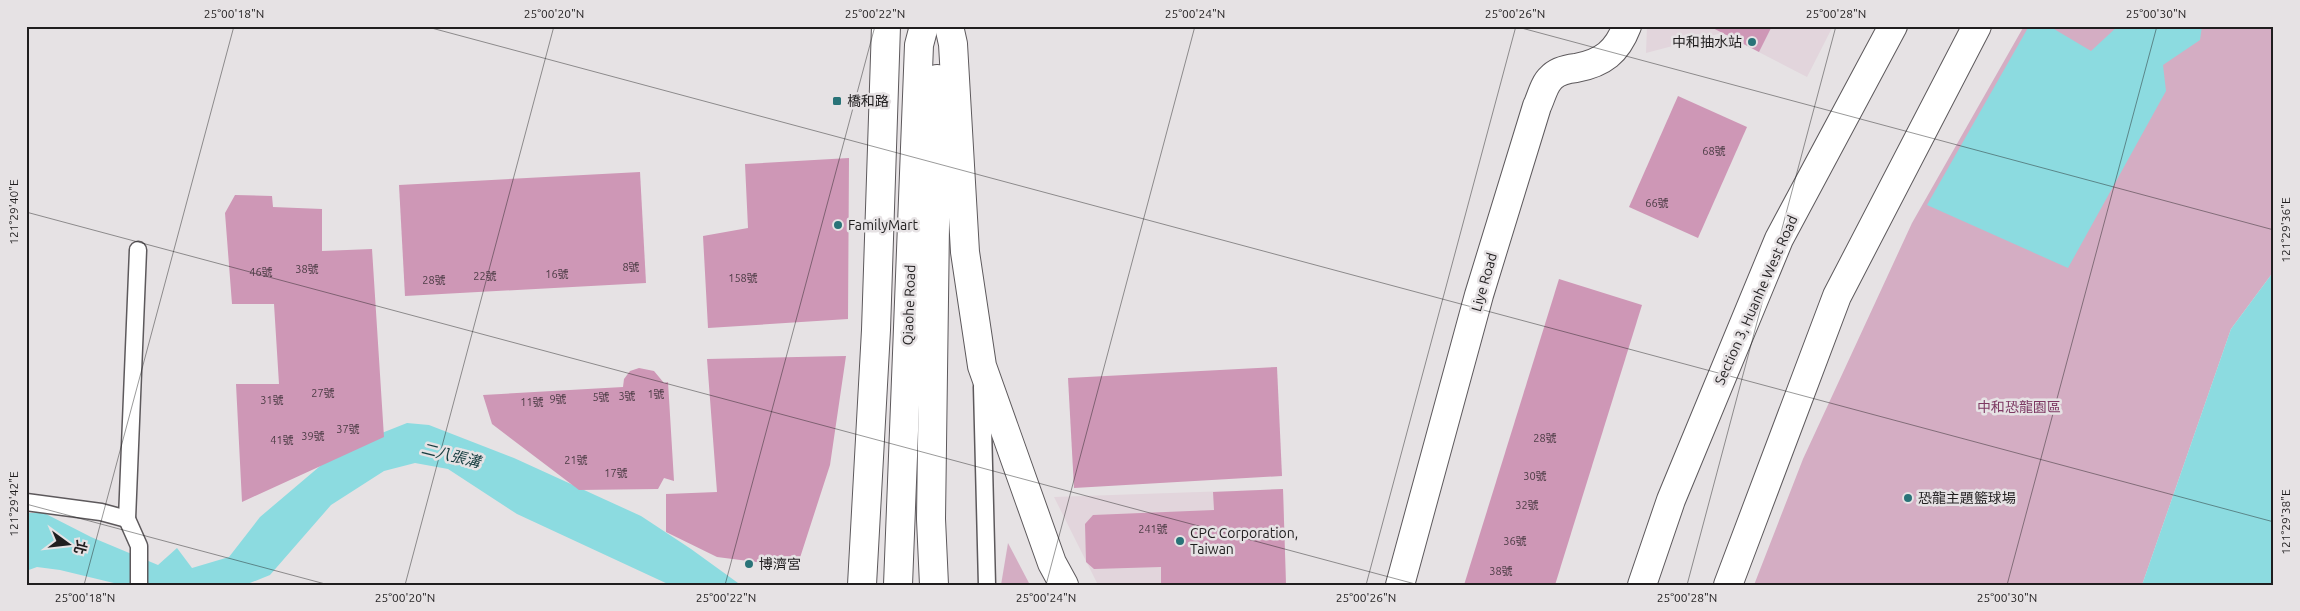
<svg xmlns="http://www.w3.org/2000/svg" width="2300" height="611" font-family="Ubuntu,'Noto Sans TC',sans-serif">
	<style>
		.built { fill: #e2d5dc }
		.green { fill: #d4adc3 }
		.water { fill: #8cdbe0 }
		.building { fill: #ce97b6 }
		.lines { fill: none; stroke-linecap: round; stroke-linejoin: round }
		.lane-casing { stroke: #5d595c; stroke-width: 19 }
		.secondary-casing { stroke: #5d595c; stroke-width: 30 }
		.lane { stroke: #fff; stroke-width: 16 }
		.secondary { stroke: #fff; stroke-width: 28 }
		.ticks { fill: none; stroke: #201e1f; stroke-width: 1; stroke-opacity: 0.45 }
		.poi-dot { fill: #297378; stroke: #e6e2e4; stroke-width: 2 }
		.labels { text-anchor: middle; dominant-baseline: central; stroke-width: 5; stroke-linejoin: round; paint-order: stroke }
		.number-label { font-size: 11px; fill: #4c3c45 }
		.poi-label { font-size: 14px; fill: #201e1f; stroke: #e6e2e4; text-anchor: start }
		.street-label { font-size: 14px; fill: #201e1f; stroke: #e6e2e4 }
		.park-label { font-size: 14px; fill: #7d3963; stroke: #e6e2e4 }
		.water-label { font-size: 15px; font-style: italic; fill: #173d40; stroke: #e6e2e4 }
		.neatline { fill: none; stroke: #201e1f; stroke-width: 2 }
		.ticks-label { font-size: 12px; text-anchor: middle; fill: #201e1f }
	</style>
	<rect width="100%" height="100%" fill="#e6e2e4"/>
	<g class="built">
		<path d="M1647,26h186l-26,51 -85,-44 -76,20z"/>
		<path d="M1283,489l3,96h-188l-44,-88z"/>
	</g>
	<g class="green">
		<path d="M2024,26h250v245l-43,58 -89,256h-388l49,-126 109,-236z"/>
		<path d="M1008,543l22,42h-29z"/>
	</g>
	<g class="water">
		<path d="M2029,26h20l42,25 27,-25h84l-2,14 -37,25 3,26 -98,177 -141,-63z"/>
		<path d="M2274,271v314h-132l89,-256z"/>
		<path d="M407,423l22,2 85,33 127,58 50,33 47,34 -68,2 -153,-71 -69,-45 -33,-6 -31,8 -53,34 -61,70 -25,10h-123l-62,-15 -23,-3 -11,4v-58h18l47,24 67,28 19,-17 15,20 37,-11 31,-40 79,-67z"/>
	</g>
	<g class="building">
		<path d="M1709,26h63l-13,26z"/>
		<path d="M1678,96l69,31 -49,111 -69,-31z"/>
		<path d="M849,158l-1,161 -140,9 -5,-92 45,-8 -3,-64z"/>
		<path d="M640,172l6,111 -241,13 -6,-111z"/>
		<path d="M235,195l37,1 1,11 49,2v42l50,-2 12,188 -142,65 -6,-118h43l-5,-80h-42l-7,-91z"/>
		<path d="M1559,279l83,26 -87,280h-91z"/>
		<path d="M846,356l-16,109 -33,102 -80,-10 -51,-25v-38l51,-2 -10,-133z"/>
		<path d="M1277,367l5,109 -208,12 -6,-110z"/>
		<path d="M639,368l15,3 10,12 4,-1 6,99 -10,-3 -6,11 -79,1 -87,-66 -9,-29 140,-8 1,-8 6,-8z"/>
		<path d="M1283,489l3,96h-125v-18l-67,2 -8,-7 -1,-38 8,-9 121,-5 -1,-18z"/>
	</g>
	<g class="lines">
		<defs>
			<g id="lane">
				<path d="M138,250l-11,269 12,27v39"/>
				<path d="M982,387l5,198"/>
				<path d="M26,502l75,10 26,7"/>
			</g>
			<g id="secondary">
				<path d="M949,26l4,18 12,208 17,114 70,197 12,22"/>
				<path d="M862,585l14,-255 10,-304"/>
				<path d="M898,585l21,-540 5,-19"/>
				<path d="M934,585l-3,-66 6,-440"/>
				<path d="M1400,585l79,-290 58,-189c4,-8 7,-22 14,-28 6,-7 16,-9 25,-10 27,-5 41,-16 51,-42"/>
				<path d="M1642,585l29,-85 108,-261 114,-213"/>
				<path d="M1728,585l109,-289 140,-270"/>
			</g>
		</defs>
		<use href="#lane" class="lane-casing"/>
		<use href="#secondary" class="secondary-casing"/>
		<use href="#lane" class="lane"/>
		<use href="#secondary" class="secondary"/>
	</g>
	<path class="ticks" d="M424,26l1850,496M1514,26l760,204M26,212l1393,373M26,504l303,81M84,585l150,-559M405,585l149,-559M725,585l150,-559M1046,585l149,-559M1366,585l150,-559M1687,585l149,-559M2007,585l150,-559"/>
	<g class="poi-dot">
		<circle cx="1752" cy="42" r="5"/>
		<rect x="832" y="96" width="10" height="10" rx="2.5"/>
		<circle cx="838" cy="225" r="5"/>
		<circle cx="1908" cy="498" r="5"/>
		<circle cx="1180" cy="541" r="5"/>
		<circle cx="749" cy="564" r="5"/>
	</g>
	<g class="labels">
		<g class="number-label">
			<text x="1714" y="151">68號</text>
			<text x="1657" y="203">66號</text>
			<text x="631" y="267">8號</text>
			<text x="307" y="269">38號</text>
			<text x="261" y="272">46號</text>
			<text x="557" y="274">16號</text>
			<text x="485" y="276">22號</text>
			<text x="743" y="278">158號</text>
			<text x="434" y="280">28號</text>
			<text x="323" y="393">27號</text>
			<text x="656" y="394">1號</text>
			<text x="627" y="396">3號</text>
			<text x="601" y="397">5號</text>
			<text x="558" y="399">9號</text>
			<text x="272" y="400">31號</text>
			<text x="532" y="402">11號</text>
			<text x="348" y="429">37號</text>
			<text x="313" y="436">39號</text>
			<text x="1545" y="438">28號</text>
			<text x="282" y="440">41號</text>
			<text x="576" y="460">21號</text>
			<text x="616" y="473">17號</text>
			<text x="1535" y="476">30號</text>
			<text x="1527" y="505">32號</text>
			<text x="1153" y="529">241號</text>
			<text x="1515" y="541">36號</text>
			<text x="1501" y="571">38號</text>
		</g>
		<g class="poi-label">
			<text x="1742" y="42" text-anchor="end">中和抽水站</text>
			<text x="847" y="101">橋和路</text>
			<text x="848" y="225">FamilyMart</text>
			<text x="1918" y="498">恐龍主題籃球場</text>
			<text x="1190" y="533">CPC Corporation,<tspan x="1190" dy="16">Taiwan</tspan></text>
			<text x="759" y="564">博濟宮</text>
		</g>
		<g class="street-label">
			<text transform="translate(1484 282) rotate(-74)">Liye Road</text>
			<text transform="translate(1756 300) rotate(-66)">Section 3, Huanhe West Road</text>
			<text transform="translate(909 305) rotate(-88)">Qiaohe Road</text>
		</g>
		<g class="park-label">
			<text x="2019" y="407">中和恐龍園區</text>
		</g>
		<g class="water-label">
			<text transform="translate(451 455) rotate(14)">二八張溝</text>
		</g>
	</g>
	<rect width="2300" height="611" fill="none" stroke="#e6e2e4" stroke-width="55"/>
	<g transform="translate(68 544) rotate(105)" stroke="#e6e2e4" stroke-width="4" paint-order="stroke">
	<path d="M0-4L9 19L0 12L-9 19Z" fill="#201e1f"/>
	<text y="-8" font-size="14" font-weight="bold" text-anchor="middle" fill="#201e1f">北</text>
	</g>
	<rect x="28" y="28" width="2244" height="556" class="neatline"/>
	<g class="ticks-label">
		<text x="234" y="18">25°00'18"N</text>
		<text x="554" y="18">25°00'20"N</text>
		<text x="875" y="18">25°00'22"N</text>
		<text x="1195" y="18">25°00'24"N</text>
		<text x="1515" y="18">25°00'26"N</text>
		<text x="1836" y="18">25°00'28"N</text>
		<text x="2156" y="18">25°00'30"N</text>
		<text transform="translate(14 212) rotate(-90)" y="4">121°29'40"E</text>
		<text transform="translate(2286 230) rotate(-90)" y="4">121°29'36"E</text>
		<text transform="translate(14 504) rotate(-90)" y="4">121°29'42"E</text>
		<text transform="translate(2286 522) rotate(-90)" y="4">121°29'38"E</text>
		<text x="85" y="602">25°00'18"N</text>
		<text x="405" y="602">25°00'20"N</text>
		<text x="726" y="602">25°00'22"N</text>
		<text x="1046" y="602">25°00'24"N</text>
		<text x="1366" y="602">25°00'26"N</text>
		<text x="1687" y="602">25°00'28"N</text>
		<text x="2007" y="602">25°00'30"N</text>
	</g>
</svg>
